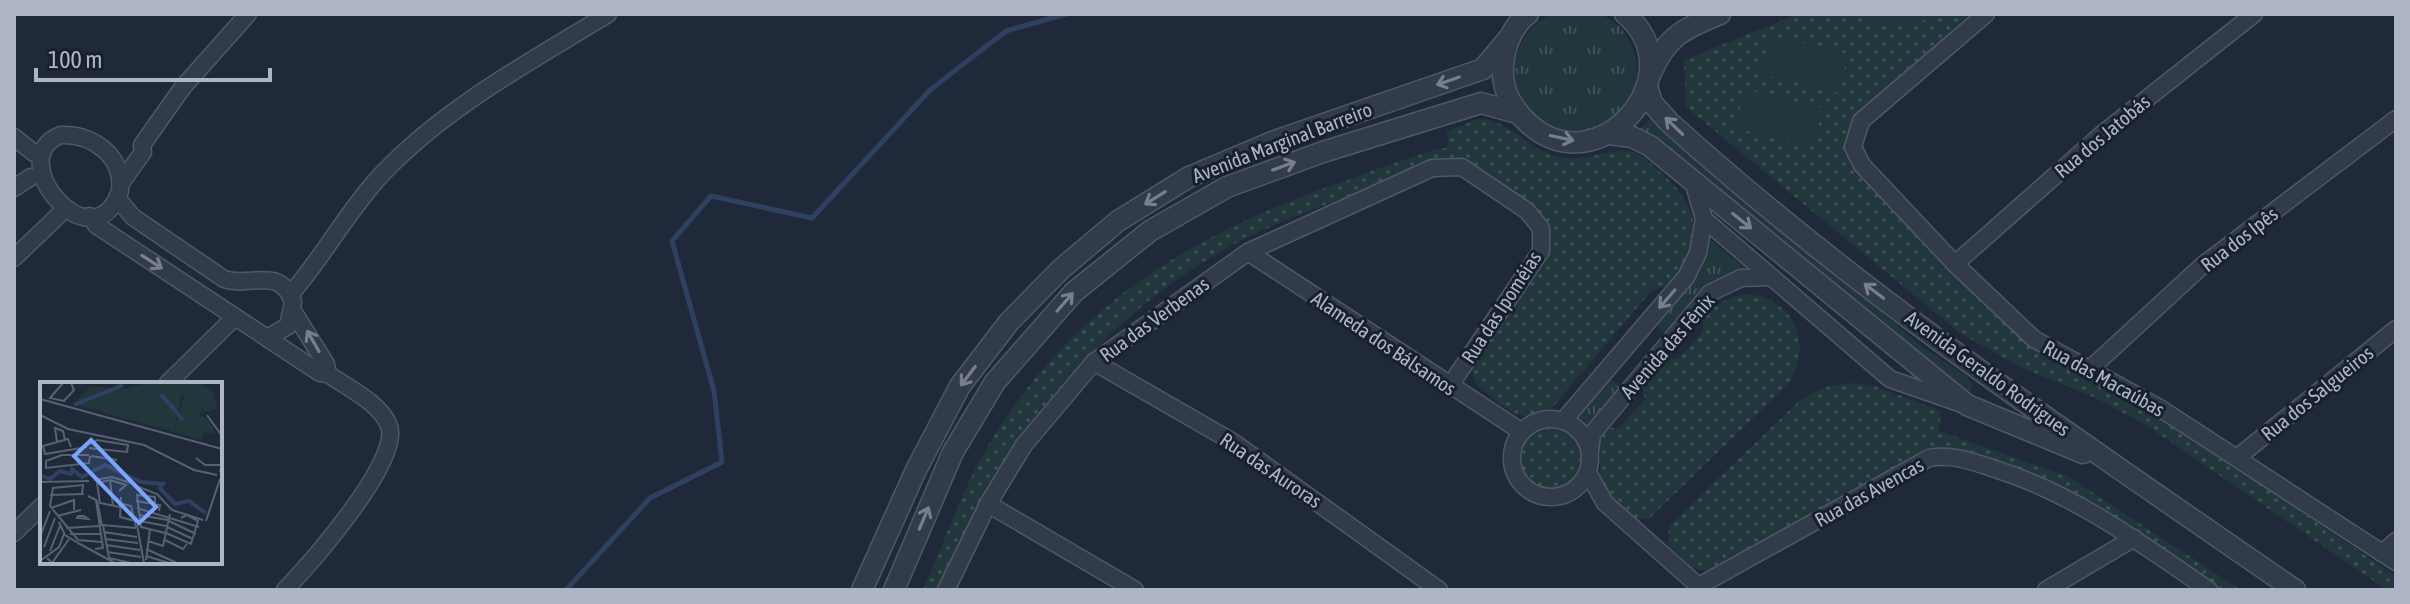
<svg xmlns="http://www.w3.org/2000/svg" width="2410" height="604" font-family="'Asap Condensed',sans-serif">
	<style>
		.grass { fill: url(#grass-tufts) }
		.park { fill: url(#park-dots) }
		.pitch { fill: #21373b }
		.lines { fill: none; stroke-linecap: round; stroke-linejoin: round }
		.stream { stroke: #2f4061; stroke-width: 5 }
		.minor-casing { stroke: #505868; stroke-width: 19 }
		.tertiary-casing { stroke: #505868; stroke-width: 23 }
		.minor { stroke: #323b4a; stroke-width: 16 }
		.tertiary { stroke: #323b4a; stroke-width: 20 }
		.oneway { stroke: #767e8f }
		.labels { text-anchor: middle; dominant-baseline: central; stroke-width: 6; stroke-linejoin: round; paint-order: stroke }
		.street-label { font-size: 20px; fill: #adb5c7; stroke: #18202f }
		.inset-river { fill: none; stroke: #2f4061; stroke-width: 4 }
		.inset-road { fill: none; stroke: #586172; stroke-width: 2 }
		.view { fill: #7aa5ff; fill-opacity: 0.15; stroke: #7aa5ff; stroke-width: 4 }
		.inset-edge { fill: none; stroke: #adb5c7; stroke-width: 4 }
	</style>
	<defs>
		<pattern id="grass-tufts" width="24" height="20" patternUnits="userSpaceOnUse" patternTransform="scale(2)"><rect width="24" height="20" fill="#21373b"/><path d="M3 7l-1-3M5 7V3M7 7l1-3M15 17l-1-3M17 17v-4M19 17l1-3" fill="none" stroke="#3f5256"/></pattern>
		<pattern id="park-dots" width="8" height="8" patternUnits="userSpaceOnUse" patternTransform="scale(2)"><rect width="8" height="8" fill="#21373b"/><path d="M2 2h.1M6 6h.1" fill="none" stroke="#3f5256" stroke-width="1.8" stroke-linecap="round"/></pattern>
	</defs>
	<rect width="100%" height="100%" fill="#1f293a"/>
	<g class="grass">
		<circle cx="1576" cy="70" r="61"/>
		<path d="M1652,117l268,228 47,32 6,8 -3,7 -4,3 -328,-263z"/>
		<path d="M1711,240l38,32c-39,7 -57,31 -82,60l-6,-1 -4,-7 44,-53z"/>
		<path d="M1611,379l10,6 -33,40 -7,-1 -2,-8z"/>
	</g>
	<g class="park">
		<path d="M1798,14h172l-116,103 -8,26 7,22 135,144 36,32 152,86 220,149v14h-9l-241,-165 -50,-27 -74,-30 -62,-35 -274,-226 -2,-47z"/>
		<path d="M1479,119c29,0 49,30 77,37 31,8 51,-8 73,-5 12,2 22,13 31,21 42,35 43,69 12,112l-20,6 -100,118c-25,16 -41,6 -62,-12 -10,-8 -16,-12 -18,-25l76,-113c16,-43 -37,-67 -66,-89 -41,-20 -88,9 -126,24 -37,15 -77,28 -112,46 -91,45 -176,127 -231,211 -29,43 -49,94 -73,140h-17c22,-49 40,-104 68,-149 85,-139 205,-209 354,-260 34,-12 69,-27 104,-34l-3,-16z"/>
		<path d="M1747,294c47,4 68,51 41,90l-138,134 -12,2 -32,-25 -6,-17v-39l9,-11h10l26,-29 -3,-12 26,-28h10l25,-28v-12c12,-15 25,-22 44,-25z"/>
		<path d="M1847,383l25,2 69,26 -2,20 130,46 172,113h-20c-74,-49 -139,-97 -223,-127 -19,-7 -37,-16 -59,-14l-229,122 -16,-2 -26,-24 1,-19 130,-125 23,-13z"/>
		<circle cx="1551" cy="458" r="31"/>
	</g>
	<g class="pitch">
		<path d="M1869,14h82v2l-80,11z"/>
		<path d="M1771,35l77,19 -9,39 -79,-19z"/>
		<path d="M1745,89l78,19 -10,39 -78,-19z"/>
	</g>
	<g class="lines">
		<path class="stream" d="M566,590l84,-92 72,-36 -8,-71 -42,-150 39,-45 101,22 118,-128 76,-59 60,-17"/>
		<defs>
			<g id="minor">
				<path d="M1986,14l-125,107 -8,26 9,18 93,99 79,75 124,68 238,155"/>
				<path d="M61,135c32,-1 63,21 59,56 -27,77 -120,-34 -59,-56z"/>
				<path d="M14,137l20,16"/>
				<path d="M1693,181l11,38 186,160 69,24"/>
				<path d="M121,183l22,-31 -1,-7 41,-58 65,-73"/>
				<path d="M14,188l17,-11"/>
				<path d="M90,216l6,9 171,113 21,-12 5,-24c-13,-37 -43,-14 -69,-23l-91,-62 -16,-19"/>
				<path d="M1248,252l274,180"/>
				<path d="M14,258l48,-46"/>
				<path d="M1955,264l146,-129 153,-121"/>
				<path d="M290,295c34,-39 58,-85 93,-122 64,-67 147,-111 225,-159"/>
				<path d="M293,311l33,53 2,10"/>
				<path d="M267,338l53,35 8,1c18,13 53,29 61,52 13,34 -79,138 -104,164"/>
				<path d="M1094,362l139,80 206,148"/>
				<path d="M2090,369l113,-104 193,-146"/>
				<path d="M167,384l68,-67"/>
				<circle cx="1551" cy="458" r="39"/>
				<path d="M1563,421l123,-144 12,-24 6,-34"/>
				<path d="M1590,451l2,-17 118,-141 31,-15 30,-1"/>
				<path d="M2238,457l158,-128"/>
				<path d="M1588,473l17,30 98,87"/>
				<path d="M988,504l147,86"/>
				<path d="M14,533l28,-27"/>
				<path d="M2382,553l14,-12"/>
				<path d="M1699,586l230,-128c24,-4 42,3 66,11 80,25 145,74 214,121"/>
				<path d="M946,590l42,-86 36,-59 70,-83 154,-110 184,-84 30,-1 65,44 14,17v23l-92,136"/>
				<path d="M2046,590l88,-52"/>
			</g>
			<g id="tertiary">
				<path d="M1528,14c-18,13 -26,39 -25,61 1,19 11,35 25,48 70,65 169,-49 97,-109"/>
				<path d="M1651,73c16,-37 32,-44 69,-59"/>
				<path d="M1647,87l5,16 17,19c193,175 412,320 626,468"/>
				<path d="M1610,134l22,3 18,9 317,259 116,48"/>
				<path d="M862,590l54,-120 44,-84 49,-64 52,-53 57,-48 71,-44 83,-35 211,-73 26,-31"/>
				<path d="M894,590l59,-138 42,-70 79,-90 76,-61 77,-44 96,-35 158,-49 36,10"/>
			</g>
		</defs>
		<use href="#minor" class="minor-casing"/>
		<use href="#tertiary" class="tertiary-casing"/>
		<use href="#minor" class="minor"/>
		<use href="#tertiary" class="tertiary"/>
	</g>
	<defs><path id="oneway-shaft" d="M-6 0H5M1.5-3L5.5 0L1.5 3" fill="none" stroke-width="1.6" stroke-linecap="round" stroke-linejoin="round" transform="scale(2)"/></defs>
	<g class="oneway">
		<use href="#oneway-shaft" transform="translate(1448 81) rotate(161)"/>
		<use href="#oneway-shaft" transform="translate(1674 126) rotate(-136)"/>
		<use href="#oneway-shaft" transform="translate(1562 138) rotate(12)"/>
		<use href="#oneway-shaft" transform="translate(1284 166) rotate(-20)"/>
		<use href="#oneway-shaft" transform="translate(1155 198) rotate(148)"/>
		<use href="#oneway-shaft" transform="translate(1742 221) rotate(39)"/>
		<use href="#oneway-shaft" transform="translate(152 262) rotate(33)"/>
		<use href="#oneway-shaft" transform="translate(1874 291) rotate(-143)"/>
		<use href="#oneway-shaft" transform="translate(1667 299) rotate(131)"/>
		<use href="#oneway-shaft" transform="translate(1065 302) rotate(-49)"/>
		<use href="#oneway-shaft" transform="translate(313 341) rotate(-120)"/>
		<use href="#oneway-shaft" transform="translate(968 376) rotate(127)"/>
		<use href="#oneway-shaft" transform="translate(924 518) rotate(-67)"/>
	</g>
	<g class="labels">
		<g class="street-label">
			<text transform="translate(2102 136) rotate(-40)">Rua dos Jatobás</text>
			<text transform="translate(1282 142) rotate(-21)">Avenida Marginal Barreiro</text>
			<text transform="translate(2239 239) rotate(-38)">Rua dos Ipês</text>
			<text transform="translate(1501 307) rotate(-57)">Rua das Ipoméias</text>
			<text transform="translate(1154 319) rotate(-36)">Rua das Verbenas</text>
			<text transform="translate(1384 343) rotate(34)">Alameda dos Bálsamos</text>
			<text transform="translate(1667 346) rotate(-49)">Avenida das Fênix</text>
			<text transform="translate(1988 373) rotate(36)">Avenida Geraldo Rodrigues</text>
			<text transform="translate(2104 378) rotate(29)">Rua das Macaúbas</text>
			<text transform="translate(2317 393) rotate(-39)">Rua dos Salgueiros</text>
			<text transform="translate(1271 470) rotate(34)">Rua das Auroras</text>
			<text transform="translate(1869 492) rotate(-29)">Rua das Avencas</text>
		</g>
	</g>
	<g transform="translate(40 382)">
		<rect width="182" height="182" fill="#1f293a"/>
		<path d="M105,1l2,4 -11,13 3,15 -9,5 -57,-16 18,-18 34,3zM133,1h27l13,10 4,16 -19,4 12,8 6,15 -11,-5 -4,9 -27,-8 10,-36z" fill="#21373b"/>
		<path d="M105,1h28l9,9 -8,40 -44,-12 9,-5 -3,-15 11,-13z" fill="#21373b"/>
		<path class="inset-river" d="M121,12l22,26M34,23l49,-20M0,93l10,4 10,-8 11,3 1,-5 10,8 23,-12 36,17 22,2 -3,4 15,16 14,-3 17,12"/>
		<path class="inset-road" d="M23,1l-13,15 14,3 10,-11 -3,-7M0,17l182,50M0,33l28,14 76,16 50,25 23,5M167,33l15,21M17,60l-2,-14 8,3 2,9M48,63l9,-5 31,5 -1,7 -38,-4M31,65l-3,-8 -25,7 2,8 42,-7M49,73h-27l-16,6v7l43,-5 1,-7M51,74l26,4M156,76l9,7h17l-2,7M54,98l18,-3 19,6M70,98l3,26M0,100l49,-1M94,103l23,9 15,16 31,10M79,109l7,-6 -16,-5 -13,3 3,20 20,4M42,112l1,-9 -30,3 -3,18 28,34 24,2M10,113l34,-1M48,114l8,4 7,48 -8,1M81,115l-1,20 15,4M57,118l5,26M96,119l24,4 -1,6M80,121l11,3 5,21M115,122v-7l-18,-2 4,32 24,6M11,126l23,-8v10M97,126l62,19M99,133l29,5M17,134l24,-6M44,134l4,3 -11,-1 1,-2zM100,139l26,5M129,139l27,13M166,139l14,-42M19,140l6,13 13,8M97,143l7,38M127,145l26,12M26,146l33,-2M64,150l33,5M126,151l25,11 7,-23 -11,-6 -6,3M30,152h31M0,155l10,-26M65,157l33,4M125,158l18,9 4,-5M108,159l15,5 7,-32M38,161l37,20M66,163l34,5M4,165l11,-29M106,167l31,14M10,169l10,-25M67,170l34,5M106,174l23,7M7,176l5,5 17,-24M106,178l4,-31M0,179l19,-14 5,-13M91,181l-22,-5 -6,-33 33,3"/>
		<path class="view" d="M51,58l65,67 -17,16 -65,-67z"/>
		<rect width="182" height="182" class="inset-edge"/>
	</g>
	<rect width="2410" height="604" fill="none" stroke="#adb5c7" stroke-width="32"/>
	<path d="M36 68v12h234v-12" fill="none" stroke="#adb5c7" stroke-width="4"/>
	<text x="48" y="68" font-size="24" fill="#adb5c7" stroke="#18202f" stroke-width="6" paint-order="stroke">100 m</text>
</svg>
